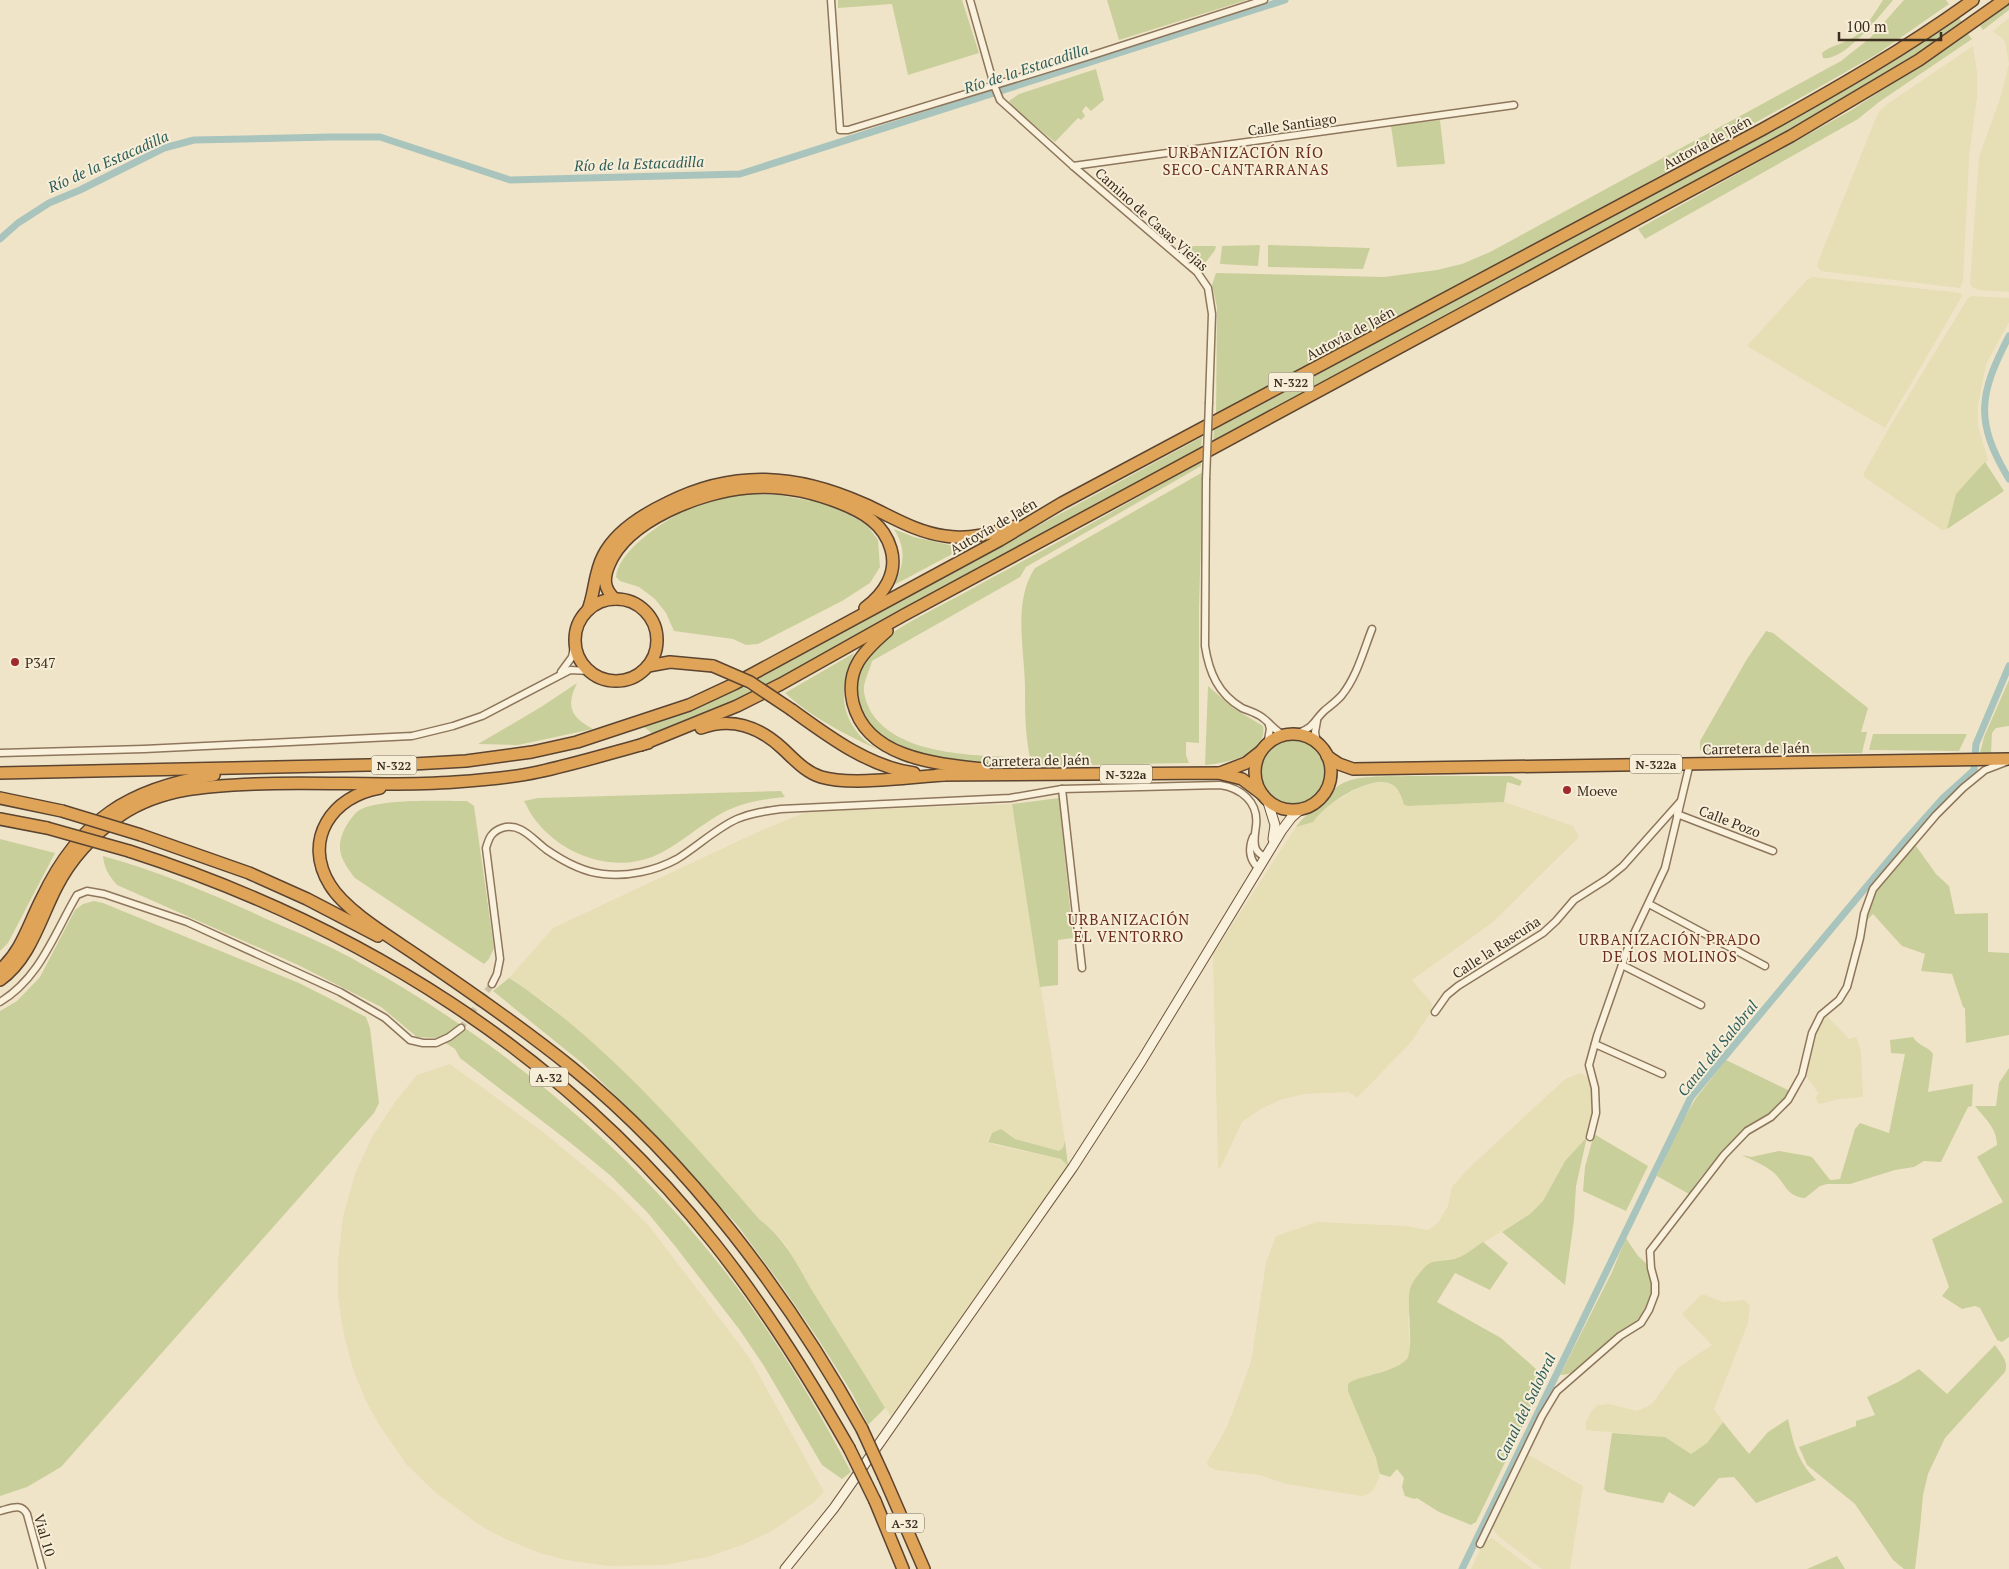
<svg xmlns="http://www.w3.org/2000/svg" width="2009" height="1569" font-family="'PT Serif',serif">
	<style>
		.farmland { fill: #e6deb5 }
		.green { fill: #c9cf9b }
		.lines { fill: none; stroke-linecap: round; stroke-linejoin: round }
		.canal { stroke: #a9c4bc; stroke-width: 7 }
		.street-tunnel { stroke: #ccc0a6; stroke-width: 6; stroke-dasharray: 6 3; stroke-linecap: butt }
		.street-casing { stroke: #8d765c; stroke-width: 9 }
		.secondary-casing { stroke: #6f573f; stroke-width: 11 }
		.highway-casing { stroke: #5b4430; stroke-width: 14 }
		.street { stroke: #faf1dc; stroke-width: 6 }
		.secondary { stroke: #faf1dc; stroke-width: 9 }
		.highway { stroke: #e0a458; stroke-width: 11 }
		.street-bridge-casing { stroke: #8d765c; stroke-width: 9; stroke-linecap: butt }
		.highway-bridge-casing { stroke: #5b4430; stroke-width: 14; stroke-linecap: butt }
		.street-bridge { stroke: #faf1dc; stroke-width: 6 }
		.highway-bridge { stroke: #e0a458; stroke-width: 11 }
		.poi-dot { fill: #9e2a2b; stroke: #f7eed8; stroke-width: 2 }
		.labels { text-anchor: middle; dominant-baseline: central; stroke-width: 4; stroke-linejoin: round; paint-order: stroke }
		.shield { fill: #f7eed8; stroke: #756857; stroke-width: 1 }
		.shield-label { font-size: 12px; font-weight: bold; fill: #3d2e20 }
		.street-label { font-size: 14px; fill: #3d2e20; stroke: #f7eed8 }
		.poi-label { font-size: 14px; fill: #3d2e20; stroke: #f7eed8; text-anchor: start }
		.water-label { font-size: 15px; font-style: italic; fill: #2f5d5a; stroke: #f7eed8 }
		.neighbourhood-label { font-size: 15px; letter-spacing: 1px; fill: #6b2e1e; stroke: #f7eed8 }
	</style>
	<rect width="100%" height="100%" fill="#f0e4c8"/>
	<g class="farmland">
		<path d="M2009,18v274l-31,-2 -6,-3 -2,-4 9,-126 21,-58 9,-35 -4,-23 -12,-10z"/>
		<path d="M1973,46l4,25v26l-8,60 -6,124 -3,7 -139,-17 -4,-5 3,-9 58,-144 8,-8z"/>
		<path d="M1813,277l148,16 1,3 -4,7 -73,125 -138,-82 61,-67z"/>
		<path d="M1972,296l37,2v24l-23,42 -8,41v21l10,34 -32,34 -9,35 -5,1 -78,-53v-4l25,-45 79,-130z"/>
		<path d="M1385,782l8,3 5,5 6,15 4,1 97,-4 68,24 6,11 -86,85 -81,58 18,21 2,4 -1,7 -20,30 -54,56 -8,-6 -45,2 -24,6 -21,10 -17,12 -21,45 -3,1 -5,-214 83,-127 16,-5 6,-7 10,-9 23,-14 15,-8z"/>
		<path d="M1012,804l53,337 -2,7 -4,3 -44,-12 -6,-4 -17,-2 -5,8 8,4 66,14 7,7 -177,251 -76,-120 -29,-52 -12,-14 -14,-11 -78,-88 -36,-38 -97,-89 -40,-27 44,-50 207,-97 46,-19z"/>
		<path d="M1826,1015l23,24 7,-2 5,14 2,46 -24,2 -20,5 -4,-7 4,-3 -14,-20 11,-42z"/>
		<path d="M450,1064l93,68 71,59 35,35 100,131 75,135 -10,10 -42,29 -30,14 -35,12 -42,8 -58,1 -41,-6 -26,-7 -30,-12 -29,-15 -45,-33 -29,-28 -27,-39 -15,-27 -12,-30 -9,-34 -6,-38v-37l5,-43 12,-43 17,-37 23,-35 22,-27z"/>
		<path d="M1581,1073l8,5 3,7 1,28 -2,10 -4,14 -22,24 -22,40 -13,13 -72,44 -25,3 -25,57 2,34 -2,5 -3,5 -12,6 -41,13 -4,10 15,32 17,47 -1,8 -5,11 -6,5 -6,2 -76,-12 -26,-9 -44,-5 -7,-3 -2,-5 20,-35 24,-65 15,-99 10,-27 41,-14 90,4 21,4 10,-7 10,-17 4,-19 16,-18 97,-90z"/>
		<path d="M1702,1294l21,8 21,-2 6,5 -2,18 -34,86 9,13 -16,21 -16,11 -26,-17 -79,-7v-8l6,-12 6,-5 11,-1 28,7 15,-7 26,-36 34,-23 -30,-31z"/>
		<path d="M1527,1454l56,32 -13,83h-28l-45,-34 -5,-8z"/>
		<path d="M1492,1538l26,20 15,11h-62l13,-27z"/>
	</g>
	<g class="green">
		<path d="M838,0h124l17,53 -71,22 -16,-71 -54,4z"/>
		<path d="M1107,0h140l-128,40z"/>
		<path d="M1883,0h10c-13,15 -49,62 -70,58l-1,-5c9,-8 22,-9 32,-16 12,-8 21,-25 29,-37z"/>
		<path d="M1904,0h42l3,4 -72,50 -68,39 -262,145 -331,178 1,-109 -5,-22 4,-12 168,4 53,-7 25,-6 28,-12 351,-191 29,-23z"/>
		<path d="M2009,4v6l-26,20 -3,-4z"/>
		<path d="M1957,15l7,10 -50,33 -92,56 -609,329 1,-13 346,-187z"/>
		<path d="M1968,34l4,5 -93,63 -21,17 -213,120 -7,-10 212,-118z"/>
		<path d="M1096,69l8,31 -13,11 -5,-5 -4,5 3,5 -4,4 -3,-2 -23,24 -42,-34 -4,-7 10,-7z"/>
		<path d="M1440,120l5,44 -48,3 -6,-41z"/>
		<path d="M1260,245l-2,21 -38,-2 2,-18z"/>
		<path d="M1268,245l102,3 -7,21 -95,-2z"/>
		<path d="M1216,246l-1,4 -9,12 -17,-2 -2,-14z"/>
		<path d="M1202,437l-1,13 -434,235 -12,-6z"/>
		<path d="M1201,461v5l-175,101 -6,10 -148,84c-2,9 -9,21 -8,29 0,7 4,16 7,22 29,46 110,43 159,46 -5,-24 -5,-48 -5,-73 -1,-37 -12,-85 10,-117l168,-96 -4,137v134l-13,-1v13l3,8c-70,1 -140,5 -210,-1 -23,-2 -48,-4 -70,-13 -22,-8 -40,-21 -50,-42 -9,-23 4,-48 21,-64 14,-13 33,-23 50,-32 21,-11 42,-22 63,-34 70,-37 139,-76 208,-116z"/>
		<path d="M1985,462l19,29 -57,38 9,-35z"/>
		<path d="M748,494l31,1 43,8 27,11 18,11 11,15 2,27 -10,16 -28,18 -84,43 -12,1 -13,-6 -59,-8 -8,-18 -11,-14 -16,-12 -19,-6 -4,-4c2,-31 69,-71 97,-78 11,-3 23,-3 35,-5z"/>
		<path d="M894,529l20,8 40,9 21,-4 -81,43c10,-21 13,-34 0,-56z"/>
		<path d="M1766,631l7,2 95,75 -7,24h6l-5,21 -149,1 -13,-4v-9l47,-82z"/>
		<path d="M854,653c-13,33 -17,59 10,87 9,8 24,13 35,18 -40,-16 -82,-36 -114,-65z"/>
		<path d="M2009,680v46l-13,2 -4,5 -1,20h-11l4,-16z"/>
		<path d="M577,683c-11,23 -7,34 16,46l-75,16 -40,-1 63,-37z"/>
		<path d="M741,686l11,6 -32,15 -67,27 -9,-7 40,-15z"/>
		<path d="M1208,686l25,22 30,18c5,30 -37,37 -58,39z"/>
		<path d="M1873,734h94l-8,17 -90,-1z"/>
		<circle cx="1293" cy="772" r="33"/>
		<path d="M1408,776h103l11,5 -2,5 -13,-4 -3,20 -96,4 -4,-1c-2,-7 -5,-16 -11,-20 -21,-13 -69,20 -80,37l-17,5c7,-11 17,-16 26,-24 6,-5 9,-13 16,-17 16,-12 50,-9 70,-10z"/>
		<path d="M781,791l4,6c-20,2 -41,5 -59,14 -26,13 -47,35 -74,46 -42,16 -90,-3 -116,-36 -5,-6 -8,-13 -12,-20l14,-3z"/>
		<path d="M1059,798l14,140 -15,2v45l-18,2 -28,-183z"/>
		<path d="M467,801l7,5 20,142 -5,11 -5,5 -129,-86c-13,-17 -20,-28 -11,-48 3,-6 9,-15 14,-19 18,-13 85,-10 109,-10z"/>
		<path d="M0,839l55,14 -47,90 -8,8z"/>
		<path d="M1913,846h3l20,28 13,12 6,28 33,-1v39l21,1v82l-43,8 -1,-35 -2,-1 -11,-33 -31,-3 4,-17 -23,-8 -29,-32 -7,7 8,-30z"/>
		<path d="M103,856c58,16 114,40 168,65 30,13 62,26 91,43 145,80 288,201 385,337 39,55 73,112 104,171l-9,7 -20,-14 -58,-99 -25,-37 -64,-83 -28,-34 -36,-36 -39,-32 -112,-86 -5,-9 -17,-11 -21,-1 -36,-30 -83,-42 -181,-80c-8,-9 -13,-17 -14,-29z"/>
		<path d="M94,901l9,2 196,80 67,34 4,11 9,75 -5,10 -313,354 -34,20 -27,9v-485l17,-10 23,-24 35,-67 8,-6z"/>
		<path d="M509,978c96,62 177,157 251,242 28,21 38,48 56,77 23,37 47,74 69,111l-17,17 -16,-32 -32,-51 -38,-56 -44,-60 -84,-93 -72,-70 -89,-72z"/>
		<path d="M1913,1037c5,9 15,9 20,17l-5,38 45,-8 -1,22 -4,1 -27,55 -17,-1 -10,6 -19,3 -45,14h-23l-7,2 -15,12c-19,-1 -20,-16 -32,-26 -9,-7 -21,-12 -31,-17l9,2 28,-6 29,5 4,1 18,23 10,-1 15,-50 5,-6 29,10 16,-79 -14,-1 -1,-13z"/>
		<path d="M1726,1060l64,31 -3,8 -21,19 -25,13 -41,47 -11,16 -32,-18 22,-49 17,-29z"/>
		<path d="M2009,1068v269l-7,5 -5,-2 -17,-32 -5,-2 -13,3 -20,-13 7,-9 -17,-48 71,-37 -26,-45 20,-12c0,-16 -12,-27 -22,-39h21l3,-23z"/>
		<path d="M1001,1129l14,10 44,12 4,-3 2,-7 3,25 -7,-7 -73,-17 4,-9z"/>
		<path d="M1594,1134l54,32 -22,45 -43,-20 2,-24z"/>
		<path d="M1587,1137l-11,49 -2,34 -9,65 -63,-53 28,-18 13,-13 22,-40z"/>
		<path d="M1626,1238c4,6 8,13 13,19 3,3 7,5 8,8 8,18 7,40 -6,54 -7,8 -28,18 -38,27 -13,11 -24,29 -43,29l52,-103z"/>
		<path d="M1483,1242l25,21 -18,27 -35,-17 -18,29 64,36 35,31c0,16 -3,29 -7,44l-53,109 -5,3 -32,-13 -22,-14 -3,1 -9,-3 -3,-9 2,-9 -7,-9 -7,8 -10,-3 -4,-16 -28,-67v-7l4,-3c15,-6 43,-10 54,-21 9,-9 0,-54 4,-71 2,-7 10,-17 15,-22 8,-9 22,-5 32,-9 9,-3 18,-11 26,-16z"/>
		<path d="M1995,1345c6,9 14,16 10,27l-60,66 -17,36 -5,21 -3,33 -5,41h-11l-11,-9 -38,-56 -48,-39 -8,-18 57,-21v-5l19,-6 -8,-18 31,-15 21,-13 28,25z"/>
		<path d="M1788,1419c6,26 9,41 28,61l-60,23 -22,-26 -15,1 -25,29 -25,-15 -6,11 -56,-11 -3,-3 8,-56 53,4 26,17 16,-11 16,-21 26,32 19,-22z"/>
		<path d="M1837,1556l8,13h-38z"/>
	</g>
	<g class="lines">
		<g class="canal">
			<path d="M0,239l18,-16 31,-20 31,-13 84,-42 30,-8 137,-3h49l130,43 230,-6 545,-174"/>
			<path d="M2009,336c-30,58 -35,85 0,143"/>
			<path d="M1462,1569l229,-472 212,-254 40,-45 31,-28 2,-26 33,-78"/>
		</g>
		<path class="street-tunnel" d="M461,1028l31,-44"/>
		<defs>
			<g id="street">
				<path d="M831,0l9,130h8l245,-75 171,-55"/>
				<path d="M970,0l24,85 6,15 73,66 124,106 11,16 4,26 -3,88"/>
				<path d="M1073,166l441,-61"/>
				<path d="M1206,480l-1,166c4,26 13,48 37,62 7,3 15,5 21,10 8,6 12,13 21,17"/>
				<path d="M561,672l11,-15 3,-16"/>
				<path d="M1295,734c19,-6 17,-11 29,-23 6,-5 13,-10 18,-16 15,-19 21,-43 30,-66"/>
				<path d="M1317,743l-2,-11 2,-11"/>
				<path d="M1267,745l3,-16 -1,-4"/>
				<path d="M0,753l144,-4 268,-13 41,-10 29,-10 88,-46 20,1"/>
				<path d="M1062,789l20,179"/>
				<path d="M1677,814l96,37"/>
				<path d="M1253,837c-5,12 -4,22 5,31"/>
				<path d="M1649,904l116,62"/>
				<path d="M1622,965l79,40"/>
				<path d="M492,984l5,-10 3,-15 -14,-111c3,-10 5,-16 16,-20 19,-6 31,12 45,22 16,11 36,22 56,24 24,3 52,-3 74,-15 20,-12 38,-30 60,-40 14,-6 29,-8 44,-10l229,-11 52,-9 158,-4c21,3 39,17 36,41 -1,7 -3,17 0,23 2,4 5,6 9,8"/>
				<path d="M0,1002c40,-24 54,-68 77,-107l10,-4 17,3 83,28 153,70 45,26 25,22 13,3h13l13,-6 12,-9"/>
				<path d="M1435,1012l12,-17 11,-9 85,-53 13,-12 18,-21 33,-21 16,-13 57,-64"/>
				<path d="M1595,1044l67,30"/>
				<path d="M1590,1137l6,-24 -1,-25 -6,-23 8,-29 33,-94 35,-74 25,-105"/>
				<path d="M0,1511c12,-3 21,-8 27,3l15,55"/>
				<path d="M1480,1544l62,-128 15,-25 63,-55 21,-13 8,-13 6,-16v-11l-4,-15 -1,-17 74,-96 23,-24 24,-14 17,-17 14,-25 10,-42 9,-18 18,-15 8,-13 13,-49 4,-24 9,-25 63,-74 27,-27 22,-18 21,-8"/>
			</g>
			<g id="secondary">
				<path d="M1267,799l8,26 -2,14"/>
				<path d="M785,1569l49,-61 239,-341 69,-107 140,-230 9,-12 11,-10"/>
			</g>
			<g id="highway">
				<path d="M615,599c-11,-10 -12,-20 -6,-34 18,-45 93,-73 138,-77 32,-3 63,3 93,15 23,9 44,21 51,46 7,24 -7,45 -26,59"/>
				<circle cx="616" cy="640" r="41"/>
				<path d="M588,610c7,-18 6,-37 15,-54 12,-24 41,-42 64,-53 67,-34 130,-29 197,1 27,12 51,28 81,32 24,4 48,-3 71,-10"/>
				<path d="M887,631c-23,20 -42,38 -34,72 14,55 83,61 131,66"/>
				<path d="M648,666l22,-4 43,4"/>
				<path d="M792,710c36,26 77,57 122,63"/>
				<path d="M701,728c31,-11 57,-2 81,20 12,11 23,24 39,29 29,9 91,0 123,-2"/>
				<circle cx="1293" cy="772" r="38"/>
				<path d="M641,745l96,-39 44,-22 123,-69 887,-479 128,-76 85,-60"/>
				<path d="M1327,756l12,8 14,5 656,-10"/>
				<path d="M0,773l413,-9 53,-3 66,-9 45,-10 112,-37 45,-21 266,-144 62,-37 701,-374c72,-40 144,-81 210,-129"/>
				<path d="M1220,773l26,-10 14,-11"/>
				<path d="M937,775l281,-2 24,6 20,15"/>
				<path d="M380,788c-48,8 -78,52 -50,97 17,28 67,56 95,76 50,34 99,68 146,106 118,95 218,230 291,362"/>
				<path d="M0,798l62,13"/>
				<path d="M0,819l47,9"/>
				<path d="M141,835l108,38 58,26 71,37"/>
				<path d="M129,851c230,74 433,201 585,392 51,64 94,133 135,205"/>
				<path d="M0,970c22,-19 29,-47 42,-72 37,-78 87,-110 172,-123"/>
				<path d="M0,980c30,-21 40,-61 56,-92 15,-30 38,-54 65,-73 40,-27 87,-29 134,-31 67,-3 134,3 200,-2 28,-2 56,-4 83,-10 37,-8 73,-19 110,-29"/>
				<path d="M884,1477l40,92"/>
				<path d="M875,1501l28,68"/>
			</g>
		</defs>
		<use href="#street" class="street-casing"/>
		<use href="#secondary" class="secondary-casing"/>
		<use href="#highway" class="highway-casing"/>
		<use href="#street" class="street"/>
		<use href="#secondary" class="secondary"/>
		<use href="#highway" class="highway"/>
		<defs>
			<path id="street-bridge" d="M1206,480l3,-78"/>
			<g id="highway-bridge">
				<path d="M713,666l37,16 42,28"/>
				<path d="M62,811l79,24"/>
				<path d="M47,828l82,23"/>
				<path d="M862,1429l22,48"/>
				<path d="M849,1448l26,53"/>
			</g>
		</defs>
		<use href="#street-bridge" class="street-bridge-casing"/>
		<use href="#highway-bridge" class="highway-bridge-casing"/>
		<use href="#street-bridge" class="street-bridge"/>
		<use href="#highway-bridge" class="highway-bridge"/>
	</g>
	<g class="poi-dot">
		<circle cx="15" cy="662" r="5"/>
		<circle cx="1567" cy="790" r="5"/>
	</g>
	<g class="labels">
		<g class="shield">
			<rect x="1268.5" y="372.5" width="45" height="19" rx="4"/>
			<rect x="1630" y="754.5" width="52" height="19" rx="4"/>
			<rect x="371.5" y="755.5" width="45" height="19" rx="4"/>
			<rect x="1100" y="764.5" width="52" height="19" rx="4"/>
			<rect x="530" y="1067.5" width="38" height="19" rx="4"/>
			<rect x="886" y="1513.5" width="38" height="19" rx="4"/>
		</g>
		<g class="shield-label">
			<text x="1291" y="382">N-322</text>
			<text x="1656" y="764">N-322a</text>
			<text x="394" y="765">N-322</text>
			<text x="1126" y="774">N-322a</text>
			<text x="549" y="1077">A-32</text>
			<text x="905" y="1523">A-32</text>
		</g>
		<g class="street-label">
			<text transform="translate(1292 124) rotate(-8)">Calle Santiago</text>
			<text transform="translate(1707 142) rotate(-28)">Autovía de Jaén</text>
			<text transform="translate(1152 219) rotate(42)">Camino de Casas Viejas</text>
			<text transform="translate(1350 333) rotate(-28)">Autovía de Jaén</text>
			<text transform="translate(993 526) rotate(-30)">Autovía de Jaén</text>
			<text transform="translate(1756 748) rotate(-1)">Carretera de Jaén</text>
			<text transform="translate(1036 760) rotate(-1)">Carretera de Jaén</text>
			<text transform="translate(1730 821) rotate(21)">Calle Pozo</text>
			<text transform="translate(1496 947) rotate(-33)">Calle la Rascuña</text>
			<text transform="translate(45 1535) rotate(74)">Vial 10</text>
		</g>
		<g class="poi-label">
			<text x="25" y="662">P347</text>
			<text x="1577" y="790">Moeve</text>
		</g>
		<g class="water-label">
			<text transform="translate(1026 68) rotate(-18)">Río de la Estacadilla</text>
			<text transform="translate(108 161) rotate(-24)">Río de la Estacadilla</text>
			<text transform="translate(639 163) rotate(-2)">Río de la Estacadilla</text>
			<text transform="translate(1717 1048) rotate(-51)">Canal del Salobral</text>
			<text transform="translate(1525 1407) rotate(-64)">Canal del Salobral</text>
		</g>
		<g class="neighbourhood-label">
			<text x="1246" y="152">URBANIZACIÓN RÍO<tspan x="1246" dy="17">SECO-CANTARRANAS</tspan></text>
			<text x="1129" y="919">URBANIZACIÓN<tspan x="1129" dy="17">EL VENTORRO</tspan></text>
			<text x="1670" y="939">URBANIZACIÓN PRADO<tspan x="1670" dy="17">DE LOS MOLINOS</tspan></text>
		</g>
	</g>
	<path d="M1839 32v8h102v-8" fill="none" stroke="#3d2e20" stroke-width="2.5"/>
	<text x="1846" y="32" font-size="15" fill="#3d2e20" stroke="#f7eed8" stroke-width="4" paint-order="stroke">100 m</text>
</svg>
